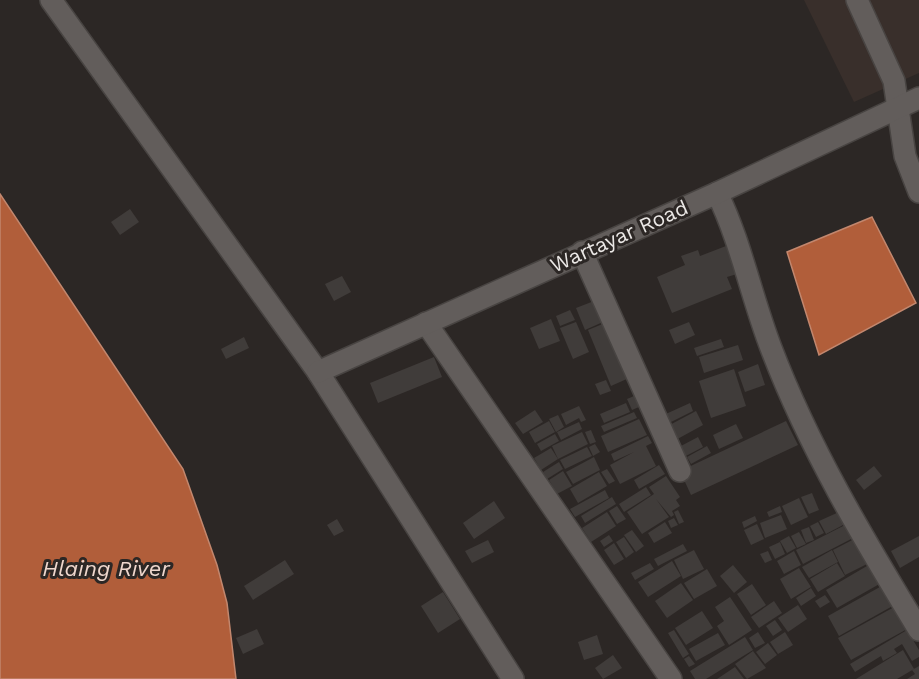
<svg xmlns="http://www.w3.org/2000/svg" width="919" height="679" font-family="'Work Sans',sans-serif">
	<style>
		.built { fill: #392f2b }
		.water { fill: #b15e3a; stroke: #c2876e; stroke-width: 1.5 }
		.building { fill: #403c3a }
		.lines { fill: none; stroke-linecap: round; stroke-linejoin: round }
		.minor-casing { stroke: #484442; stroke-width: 24 }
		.minor { stroke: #625d5b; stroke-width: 21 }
		.labels { text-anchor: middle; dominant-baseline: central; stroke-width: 6; stroke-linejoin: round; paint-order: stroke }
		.street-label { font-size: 21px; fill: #ebe8e6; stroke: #2c2725 }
		.water-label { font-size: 22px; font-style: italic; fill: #efd7cd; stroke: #2c2725 }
	</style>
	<rect width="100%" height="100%" fill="#2c2725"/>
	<path class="built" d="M804,0h115v73l-65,29z"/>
	<g class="water">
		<path d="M0,194l183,275 34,96 10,38 9,76h-236z"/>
		<path d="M872,217l44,86 -97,52 -32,-103z"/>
	</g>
	<g class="building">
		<path d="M130,209l9,13 -19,13 -9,-13z"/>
		<path d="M726,246l11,28 -10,3 5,12 -60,24 -15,-36 28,-12 -4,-9 17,-6 2,6z"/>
		<path d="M342,276l9,16 -17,9 -9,-17z"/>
		<path d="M594,301l9,21 -18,8 -9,-22z"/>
		<path d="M570,310l5,10 -15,6 -4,-10z"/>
		<path d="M551,319l9,22 -21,8 -9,-21z"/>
		<path d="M576,322l13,30 -16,7 -13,-31z"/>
		<path d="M689,322l6,13 -20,9 -6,-14z"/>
		<path d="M605,323l24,55 -18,8 -23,-56z"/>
		<path d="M244,337l5,11 -23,11 -5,-10z"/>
		<path d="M721,339l3,8 -27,9 -3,-8z"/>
		<path d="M738,345l5,15 -39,13 -5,-16z"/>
		<path d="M434,357l8,20 -64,26 -8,-20z"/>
		<path d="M758,364l7,21 -20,7 -7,-20z"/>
		<path d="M734,369l12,37 -35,12 -12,-37z"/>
		<path d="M606,380l5,11 -11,4 -5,-11z"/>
		<path d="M634,396l5,11 -7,3 -5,-11z"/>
		<path d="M626,403l4,9 -26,11 -4,-9z"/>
		<path d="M690,403l3,8 -32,16 -4,-9z"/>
		<path d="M579,406l7,14 -5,2 -2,-4 -13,7 -5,-11z"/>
		<path d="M535,410l8,12 -20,12 -8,-11z"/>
		<path d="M696,411l7,14 -31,17 -8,-14z"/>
		<path d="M634,412l3,6 -33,14 -3,-6z"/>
		<path d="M558,415l6,12 -8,5 -7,-13z"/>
		<path d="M639,419l8,16 -39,17 -7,-16z"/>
		<path d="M549,421l6,11 -20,11 -6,-11z"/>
		<path d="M786,421l12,24 -107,50 -11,-24z"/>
		<path d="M579,422l3,7 -21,11 -4,-8z"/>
		<path d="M736,424l7,14 -24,11 -6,-14z"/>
		<path d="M591,430l5,12 -6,2 -5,-12z"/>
		<path d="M582,432l6,12 -30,15 -6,-13z"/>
		<path d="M555,434l4,7 -18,10 -4,-7z"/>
		<path d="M648,436l4,7 -6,3 10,20 -36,18 -10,-19 24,-13 -20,9 -3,-7z"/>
		<path d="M698,437l5,10 -19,10 -5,-10z"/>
		<path d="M595,444l5,8 -7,4 -4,-9z"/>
		<path d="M707,446l4,7 -20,11 -4,-7z"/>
		<path d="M587,447l5,9 -27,13 -5,-9z"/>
		<path d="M551,448l7,11 -17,11 -7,-12z"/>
		<path d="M594,457l6,13 -27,14 -7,-12z"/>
		<path d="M559,462l4,7 -16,10 -4,-7z"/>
		<path d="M659,465l6,9 -26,15 -5,-9z"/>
		<path d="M874,466l8,10 -18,14 -8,-10z"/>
		<path d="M607,469l8,12 -6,3 -8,-12z"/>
		<path d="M563,471l9,15 -15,8 -8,-14z"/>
		<path d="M599,472l8,14 -29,17 -8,-14z"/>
		<path d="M666,476l14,21 -4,3 4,6 -8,5 2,4 -3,2 -15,-18 13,18 -27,17 -15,-22 27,-18 -5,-7z"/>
		<path d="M646,487l5,8 -27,17 -5,-8z"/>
		<path d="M605,490l4,8 -34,19 -5,-8z"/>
		<path d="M812,493l7,17 -10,4 -8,-17z"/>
		<path d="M612,497l4,7 -31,19 -4,-7z"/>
		<path d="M799,498l9,19 -17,8 -9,-19z"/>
		<path d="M494,501l11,17 -31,21 -11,-16z"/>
		<path d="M617,506l9,13 -9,5 -8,-13z"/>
		<path d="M780,506l2,6 -13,5 -2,-5z"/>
		<path d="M678,510l6,12 -5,2 -5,-12z"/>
		<path d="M607,512l9,14 -25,16 -9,-14z"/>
		<path d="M839,512l6,12 -19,10 -7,-13z"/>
		<path d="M781,515l6,14 -22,9 -5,-15z"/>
		<path d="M755,516l2,5 -13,7 -2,-6z"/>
		<path d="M674,518l4,7 -7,3 -3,-7z"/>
		<path d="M337,519l7,12 -10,5 -7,-11z"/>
		<path d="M665,522l7,11 -18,10 -6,-10z"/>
		<path d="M818,522l6,11 -8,4 -6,-11z"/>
		<path d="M757,524l7,15 -13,6 -7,-15z"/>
		<path d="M847,524l8,13 -52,27 -7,-14z"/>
		<path d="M809,527l5,13 -8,3 -5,-13z"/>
		<path d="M632,530l12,16 -8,6 -12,-17z"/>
		<path d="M799,532l7,12 -9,4 -6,-12z"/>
		<path d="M609,535l4,6 -9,6 -4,-6z"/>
		<path d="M789,536l7,12 -9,5 -7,-12z"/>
		<path d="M919,536v21l-19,11 -9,-17z"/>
		<path d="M624,537l10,15 -8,6 -10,-16z"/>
		<path d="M858,537l13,25 -26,13 -12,-25z"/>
		<path d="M488,540l6,12 -22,11 -7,-12z"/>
		<path d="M780,542l5,12 -10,5 -6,-12z"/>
		<path d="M614,543l10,16 -10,6 -10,-15z"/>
		<path d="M683,544l4,7 -29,15 -4,-7z"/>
		<path d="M694,550l10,19 -21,10 -9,-19z"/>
		<path d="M832,550l6,12 -29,16 -7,-11z"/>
		<path d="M768,551l4,9 -7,3 -5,-9z"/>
		<path d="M794,551l7,14 -17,9 -7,-13z"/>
		<path d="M285,560l9,14 -41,26 -9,-14z"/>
		<path d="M672,561l9,15 -33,21 -10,-15z"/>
		<path d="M650,563l4,6 -19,11 -4,-7z"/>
		<path d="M837,563l8,13 -27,16 -8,-13z"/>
		<path d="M872,563l11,19 -46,26 -11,-18z"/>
		<path d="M733,565l14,17 -13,11 -14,-17z"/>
		<path d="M799,568l12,19 -20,12 -11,-20z"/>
		<path d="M707,569l10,17 -23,13 -10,-16z"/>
		<path d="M681,583l12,17 -26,18 -12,-17z"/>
		<path d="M887,583l11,20 -59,33 -11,-20z"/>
		<path d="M752,584l14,21 -15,10 -14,-21z"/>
		<path d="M811,588l5,8 -15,10 -5,-8z"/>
		<path d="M443,592l17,27 -22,14 -17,-27z"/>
		<path d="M825,595l5,7 -10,6 -5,-7z"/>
		<path d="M730,597l22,33 -23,15 -12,-19 7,-5 -9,-14z"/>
		<path d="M774,601l8,12 -23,15 -8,-11z"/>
		<path d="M798,605l9,14 -19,13 -10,-14z"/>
		<path d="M896,606l13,22 -58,32 -13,-22z"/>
		<path d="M702,611l11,17 -27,17 -11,-17z"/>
		<path d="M775,620l7,10 -9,6 -7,-10z"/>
		<path d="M257,629l7,15 -21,10 -7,-16z"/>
		<path d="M674,630l15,24 -6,4 -15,-25z"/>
		<path d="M907,630l12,20v7l-7,4 -10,-17 -8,5 3,4 -14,8 -2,-5 -26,16 -5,-8z"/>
		<path d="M758,632l7,11 -10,5 -6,-10z"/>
		<path d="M785,632l8,13 -15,9 -8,-12z"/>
		<path d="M718,633l7,12 -29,16 -7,-12z"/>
		<path d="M597,635l6,19 -19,6 -6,-18z"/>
		<path d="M745,637l8,13 -47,29h-11l-5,-8z"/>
		<path d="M768,643l9,12 -12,9 -9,-12z"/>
		<path d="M903,650l11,19 -17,10h-41z"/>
		<path d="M753,651l13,17 -19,11 -12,-15z"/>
		<path d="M613,655l9,13 -19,11 -8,-11z"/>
		<path d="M689,656l6,8 -6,3 -5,-8z"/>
		<path d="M919,666v13h-12l8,-5 -3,-4z"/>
		<path d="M735,667l9,12h-27z"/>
	</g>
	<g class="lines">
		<defs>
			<g id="minor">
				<path d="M51,0l267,372 195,307"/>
				<path d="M857,0l37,81 11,75 14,36"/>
				<path d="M717,193c24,49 34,103 54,155 38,100 92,190 148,282"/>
				<path d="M582,252l98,219"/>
				<path d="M426,323l245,356"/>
				<path d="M318,372l399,-179 202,-95"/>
			</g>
		</defs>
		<use href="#minor" class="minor-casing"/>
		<use href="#minor" class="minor"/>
	</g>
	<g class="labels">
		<g class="street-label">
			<text transform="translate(619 236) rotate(-24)">Wartayar Road</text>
		</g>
		<g class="water-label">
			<text x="106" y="568">Hlaing River</text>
		</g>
	</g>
</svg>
